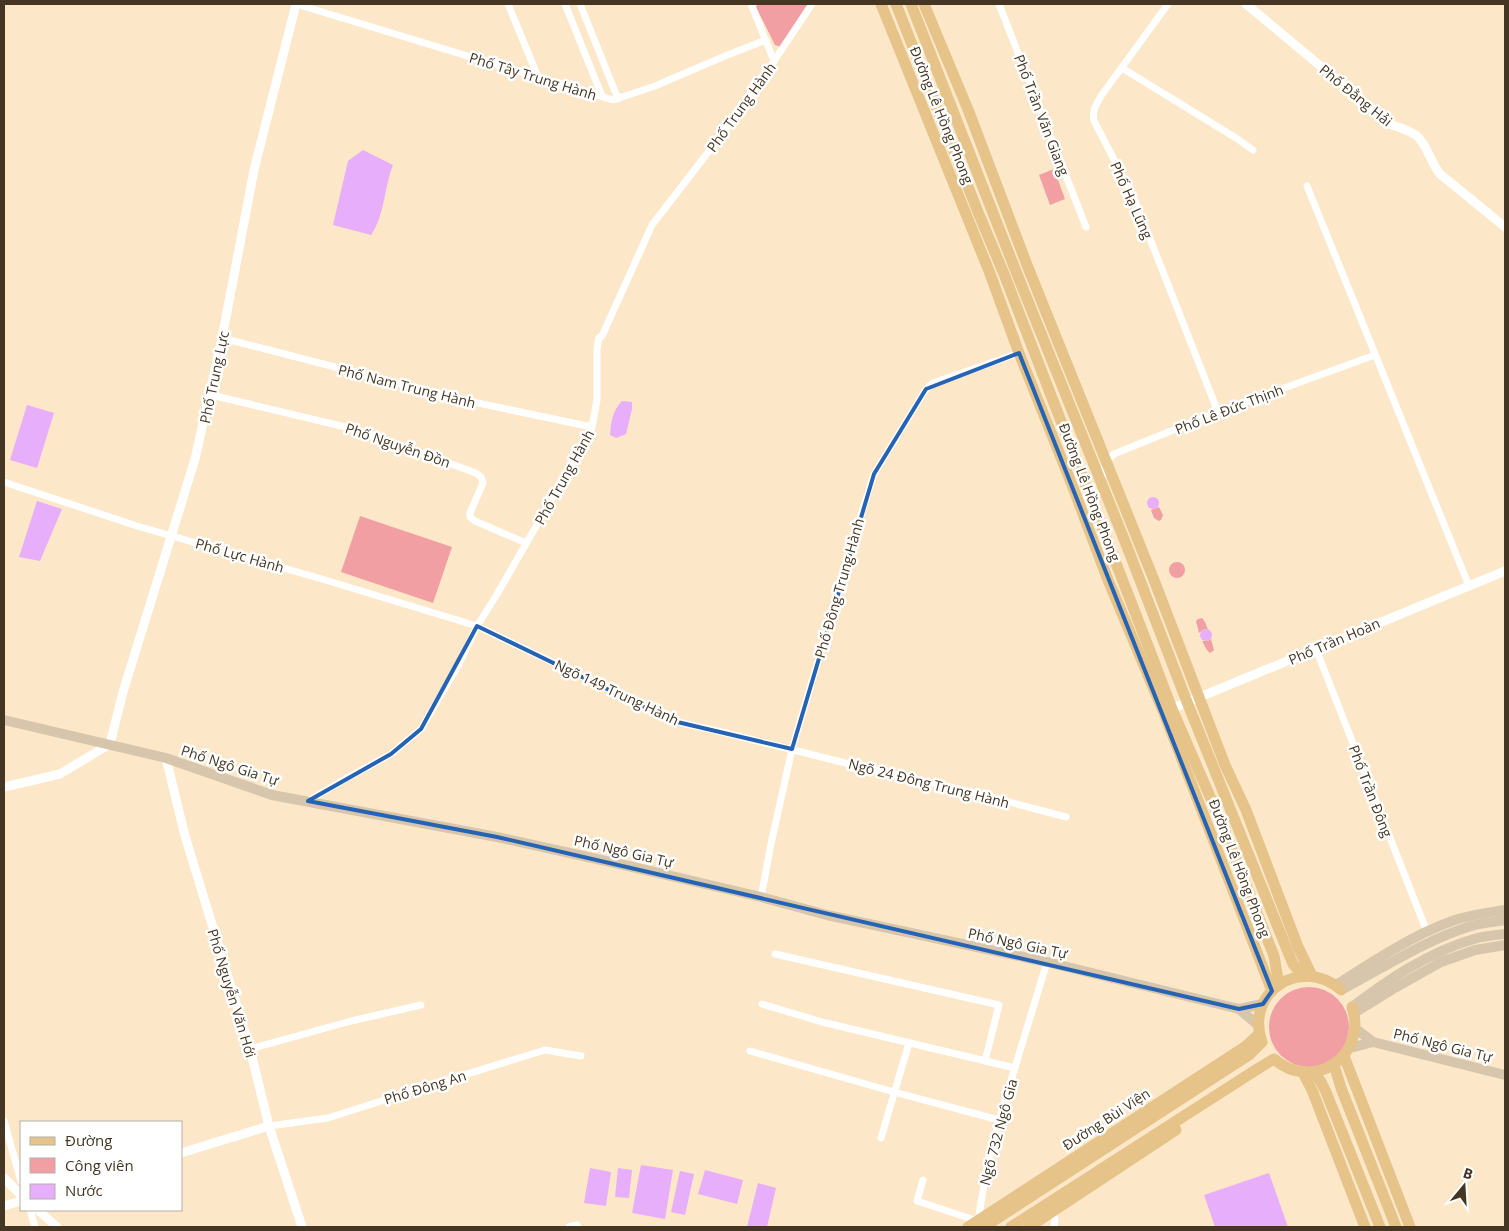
<svg xmlns="http://www.w3.org/2000/svg" width="1509" height="1231" font-family="'Open Sans',sans-serif">
	<style>
		.green { fill: #f19fa2 }
		.water { fill: #e6aefb }
		.lines { fill: none; stroke-linecap: round; stroke-linejoin: round }
		.minor { stroke: #fff; stroke-width: 7 }
		.tertiary { stroke: #fff; stroke-width: 9 }
		.secondary { stroke: #d7c6ab; stroke-width: 10 }
		.primary { stroke: #e5c389; stroke-width: 11 }
		.marked { fill: none; stroke: #2563b5; stroke-width: 4; stroke-linejoin: round }
		.labels { text-anchor: middle; dominant-baseline: central; stroke-width: 5; stroke-linejoin: round; paint-order: stroke }
		.street-label { font-size: 14px; fill: #443622; stroke: #fff }
	</style>
	<rect width="100%" height="100%" fill="#fce7c9"/>
	<g class="green">
		<path d="M758,4h50l-27,43 -6,-2 -19,-38z"/>
		<path d="M1054,169l11,30 -15,6 -11,-30z"/>
		<path d="M1159,507l4,8 -2,5 -2,1 -5,-3 -3,-8z"/>
		<path d="M360,516l92,31 -19,56 -92,-31z"/>
		<circle cx="1177" cy="570" r="8"/>
		<path d="M1202,618l3,4 3,8 -4,-1 -5,4 -3,-12 2,-2z"/>
		<path d="M1211,639l3,11 -4,3 -3,-3 -5,-9h6z"/>
		<circle cx="1309" cy="1027" r="40"/>
	</g>
	<g class="water">
		<path d="M363,150l30,15c-9,22 -8,50 -22,70l-38,-10 15,-64z"/>
		<path d="M622,401l10,1v7l-6,25 -10,4 -6,-3c1,-14 2,-23 12,-34z"/>
		<path d="M27,405l27,8 -17,55 -27,-8z"/>
		<circle cx="1153" cy="503" r="6"/>
		<path d="M37,501l25,8 -22,52 -21,-4z"/>
		<circle cx="1206" cy="635" r="6"/>
		<path d="M641,1165l32,5 -8,49 -33,-6z"/>
		<path d="M590,1168l21,4 -5,34 -22,-3z"/>
		<path d="M618,1168l14,2 -3,28 -14,-1z"/>
		<path d="M705,1170l38,10 -6,24 -39,-10z"/>
		<path d="M680,1171l14,3 -9,41 -14,-3z"/>
		<path d="M1269,1173l19,54h-73l-11,-32z"/>
		<path d="M758,1183l18,5 -9,39h-20z"/>
	</g>
	<g class="lines">
		<g class="minor">
			<path d="M296,4l317,96 42,-14 70,-30 41,-16"/>
			<path d="M508,4l30,73"/>
			<path d="M565,4l37,92"/>
			<path d="M580,4l38,95"/>
			<path d="M751,4l23,57"/>
			<path d="M999,4l87,223"/>
			<path d="M1168,4l-67,92c-5,9 -9,15 -7,25l40,77 84,214"/>
			<path d="M1122,68l114,70 17,12"/>
			<path d="M1307,186l162,400"/>
			<path d="M222,338l237,61 133,28"/>
			<path d="M211,395l147,35 118,43 5,4 2,6 -13,30v4l5,4 51,22"/>
			<path d="M4,482l133,44 185,53 155,47 138,66 58,29 53,12 123,31 126,29 91,24"/>
			<path d="M1101,482l5,-21 8,-7 104,-42 157,-57"/>
			<path d="M1316,649l111,283"/>
			<path d="M308,801l37,-22 46,-25 30,-25 38,-65 18,-38 19,-30 58,-101 15,-21 23,-47 5,-27v-51l2,-11 3,-2 50,-111 94,-122 66,-99"/>
			<path d="M761,897l10,-53 21,-95 72,-244 10,-31 52,-85 7,-6 86,-30"/>
			<path d="M775,954l224,51 -14,56"/>
			<path d="M762,1004l60,18 193,46"/>
			<path d="M250,1049l101,-28 70,-16"/>
			<path d="M750,1051l144,41 105,28"/>
			<path d="M4,1121l17,60"/>
			<path d="M269,1126l59,-8 113,-36 104,-32 36,6"/>
			<path d="M881,1138l28,-95"/>
			<path d="M923,1180l-6,21 61,20 9,-54 12,-47 48,-158"/>
			<path d="M30,1210l5,17"/>
			<path d="M1052,1212l3,7 -1,8"/>
			<path d="M569,1227l8,-2 1,2"/>
		</g>
		<g class="tertiary">
			<path d="M1246,4l144,120c9,4 23,7 29,14 9,10 12,25 21,36l65,53"/>
			<path d="M1166,711l339,-140"/>
			<path d="M166,758l19,78 65,213 19,77 33,101"/>
			<path d="M4,787l56,-13 50,-30 13,-52 72,-233 27,-121 32,-168 42,-166"/>
			<path d="M181,1153l88,-27"/>
			<path d="M4,1178l17,17"/>
			<path d="M4,1206l17,-5"/>
			<path d="M38,1210l19,17"/>
		</g>
		<g class="secondary">
			<path d="M4,720l162,38 106,37 225,42 127,28 137,32 66,18 220,47 192,47 24,-5"/>
			<path d="M1336,985c36,-23 75,-49 116,-64 17,-6 35,-8 53,-11"/>
			<path d="M1341,990c44,-23 82,-49 130,-64 11,-3 23,-4 34,-6"/>
			<path d="M1352,1007c37,-28 77,-55 122,-68 10,-3 21,-4 31,-5"/>
			<path d="M1239,1009l19,16"/>
			<path d="M1354,1013l39,-24 48,-27 34,-12 30,-5"/>
			<path d="M1356,1029l17,13 132,33"/>
			<path d="M1350,1048l23,-6"/>
		</g>
		<g class="primary">
			<path d="M881,4l108,267 30,82 53,132 36,95 56,133 108,278"/>
			<path d="M896,4l82,208 26,62 146,377 22,58 49,113 53,134 5,29"/>
			<path d="M911,4l104,265 111,275 61,158 101,250 5,12 10,12"/>
			<path d="M924,4l45,108 58,153 127,315 71,185 21,45 52,137 14,29"/>
			<path d="M1344,1056l66,171"/>
			<path d="M1334,1065l7,23 55,139"/>
			<path d="M1314,1072l7,10 5,10 54,135"/>
			<path d="M1303,1073l9,17 53,137"/>
			<path d="M968,1227l278,-181 13,-12"/>
			<path d="M984,1227l265,-172 13,-13c-18,-50 40,-87 79,-52"/>
			<path d="M1011,1227l248,-159 15,-9c39,34 94,-3 78,-52"/>
			<path d="M1029,1227l147,-97"/>
		</g>
	</g>
	<path class="marked" d="M1019,353l253,638 -9,13 -24,5 -742,-172 -189,-36 83,-47 30,-25 56,-103 196,95 119,28 82,-275 52,-85z"/>
	<g class="labels">
		<g class="street-label">
			<text transform="translate(533 76) rotate(17)">Phố Tây Trung Hành</text>
			<text transform="translate(1356 95) rotate(39)">Phố Đằng Hải</text>
			<text transform="translate(741 107) rotate(-54)">Phố Trung Hành</text>
			<text transform="translate(942 115) rotate(68)">Đường Lê Hồng Phong</text>
			<text transform="translate(1042 115) rotate(69)">Phố Trần Văn Giang</text>
			<text transform="translate(1132 200) rotate(66)">Phố Hạ Lũng</text>
			<text transform="translate(214 377) rotate(-78)">Phố Trung Lực</text>
			<text transform="translate(407 386) rotate(14)">Phố Nam Trung Hành</text>
			<text transform="translate(1229 409) rotate(-21)">Phố Lê Đức Thịnh</text>
			<text transform="translate(398 445) rotate(19)">Phố Nguyễn Đồn</text>
			<text transform="translate(564 477) rotate(-61)">Phố Trung Hành</text>
			<text transform="translate(1090 492) rotate(69)">Đường Lê Hồng Phong</text>
			<text transform="translate(240 555) rotate(16)">Phố Lực Hành</text>
			<text transform="translate(839 588) rotate(-74)">Phố Đông Trung Hành</text>
			<text transform="translate(1334 641) rotate(-23)">Phố Trần Hoàn</text>
			<text transform="translate(617 692) rotate(25)">Ngõ 149 Trung Hành</text>
			<text transform="translate(230 765) rotate(18)">Phố Ngô Gia Tự</text>
			<text transform="translate(929 783) rotate(14)">Ngõ 24 Đông Trung Hành</text>
			<text transform="translate(1371 791) rotate(69)">Phố Trần Đông</text>
			<text transform="translate(624 851) rotate(13)">Phố Ngô Gia Tự</text>
			<text transform="translate(1240 868) rotate(69)">Đường Lê Hồng Phong</text>
			<text transform="translate(1018 943) rotate(12)">Phố Ngô Gia Tự</text>
			<text transform="translate(232 993) rotate(73)">Phố Nguyễn Văn Hới</text>
			<text transform="translate(1443 1045) rotate(14)">Phố Ngô Gia Tự</text>
			<text transform="translate(425 1087) rotate(-17)">Phố Đông An</text>
			<text transform="translate(1106 1119) rotate(-33)">Đường Bùi Viện</text>
			<text transform="translate(998 1132) rotate(-75)">Ngõ 732 Ngô Gia</text>
		</g>
	</g>
	<rect width="1509" height="1231" fill="none" stroke="#443622" stroke-width="10"/>
	<rect x="20" y="1121" width="162" height="90" fill="#ffffff" stroke="#b4afa7"/>
	<rect x="30" y="1137" width="25" height="8" fill="#e5c389" stroke="#b4afa7"/>
	<text x="65" y="1146" font-size="15" fill="#443622">Đường</text>
	<rect x="30" y="1158" width="25" height="15" fill="#f19fa2" stroke="#b4afa7"/>
	<text x="65" y="1171" font-size="15" fill="#443622">Công viên</text>
	<rect x="30" y="1184" width="25" height="15" fill="#e6aefb" stroke="#b4afa7"/>
	<text x="65" y="1196" font-size="15" fill="#443622">Nước</text>
	<g transform="translate(1464 1186) rotate(18)" stroke="#ffffff" stroke-width="4" paint-order="stroke">
	<path d="M0-4L9 19L0 12L-9 19Z" fill="#443622"/>
	<text y="-8" font-size="14" font-weight="bold" text-anchor="middle" fill="#443622">B</text>
	</g>
</svg>
